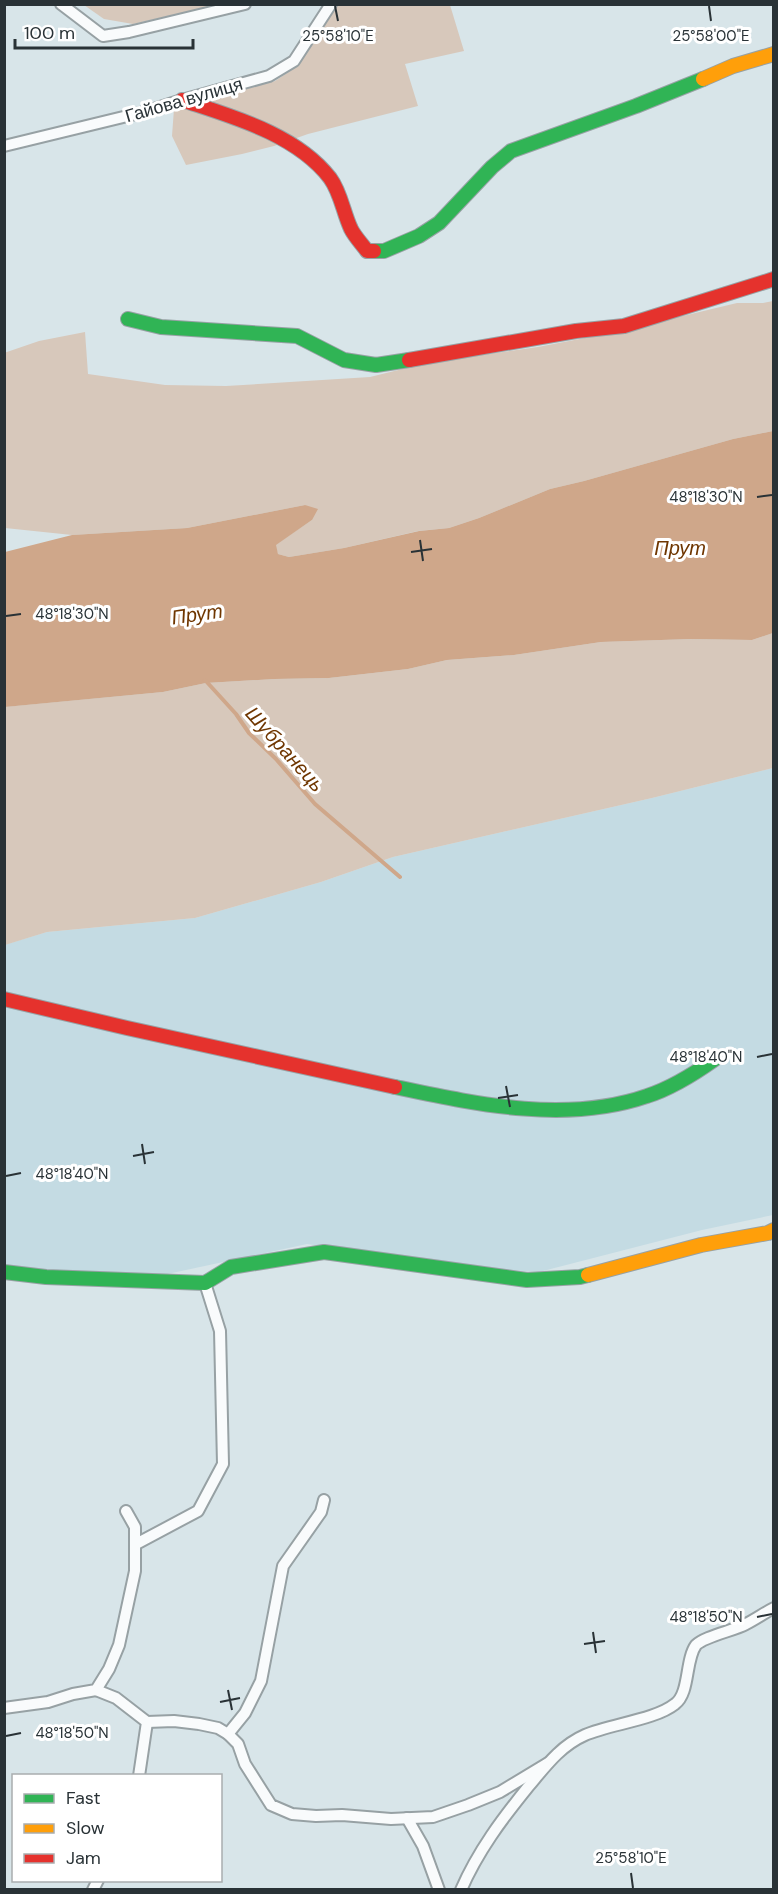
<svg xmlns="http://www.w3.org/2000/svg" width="778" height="1894" font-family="'DM Sans',sans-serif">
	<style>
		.built { fill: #c4dbe3 }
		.green { fill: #d7c8bb }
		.water { fill: #cfa78a }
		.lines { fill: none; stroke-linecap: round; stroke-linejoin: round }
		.stream { stroke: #cfa78a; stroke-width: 4 }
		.street-casing { stroke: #97a1a4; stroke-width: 14 }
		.fast-casing { stroke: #97a1a4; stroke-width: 16 }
		.slow-casing { stroke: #97a1a4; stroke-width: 16 }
		.jam-casing { stroke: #97a1a4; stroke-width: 16 }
		.street { stroke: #f9fbfc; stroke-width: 10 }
		.fast { stroke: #30b455; stroke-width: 14 }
		.slow { stroke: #ff9f0a; stroke-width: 14 }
		.jam { stroke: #e5322d; stroke-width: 14 }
		.ticks { fill: none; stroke: #293236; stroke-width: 2 }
		.labels { text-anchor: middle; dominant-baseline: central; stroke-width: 6; stroke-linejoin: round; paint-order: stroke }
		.street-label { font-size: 18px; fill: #293236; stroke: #fff }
		.water-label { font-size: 20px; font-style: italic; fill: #6f3600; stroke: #fff }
		.ticks-label { font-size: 15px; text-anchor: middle; fill: #293236; stroke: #fff; stroke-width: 6; stroke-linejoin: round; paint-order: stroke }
	</style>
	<rect width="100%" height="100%" fill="#d8e5e9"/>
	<path class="built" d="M773,768v447l-71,15 -163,42 -49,-3 -183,-25 -149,32 -153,-9 -1,-322 43,-13 148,-14 126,-36 72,-25 259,-59z"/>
	<g class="green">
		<path d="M84,5h132l-83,19 -29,-5z"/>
		<path d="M334,5h116l14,46 -59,13 13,42 -110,28 -34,12 -32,8 -56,11 -14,-29 2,-27 101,-28 24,-16z"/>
		<path d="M773,301v130l-40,8 -149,42 -34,8 -71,29 -30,10 -31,3 -74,17 -55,9 -11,-3 -3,-9 37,-25 -7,-15 -118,23 -115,7 -67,-7 -1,-175 35,-12 46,-9 3,42 77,11 61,1 144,-9 61,-15 107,-15 78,-15 121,-29h26z"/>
		<path d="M773,633v135l-121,30 -259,59 -72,25 -126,36 -148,14 -42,13 -1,-238 159,-15 43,-9 69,-4 54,-1 79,-9 39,-9 67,-5 87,-13 90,-3 61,1z"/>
	</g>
	<path class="water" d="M773,431v202l-21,7 -61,-1 -90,3 -87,13 -67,5 -39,9 -79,9 -54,1 -69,4 -43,9 -158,15v-155l67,-17 115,-7 118,-23 13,4 -6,11 -36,25 2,9 11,3 55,-9 75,-17 30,-3 30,-10 71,-29 34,-8 149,-42z"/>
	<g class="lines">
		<path class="stream" d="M205,680l31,34 13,19 27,26 39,45 85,73"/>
		<defs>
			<g id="street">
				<path d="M61,4l42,32 26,-4 116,-28"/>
				<path d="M4,146l144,-35 34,-11 87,-24 25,-15 37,-57"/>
				<path d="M136,1544l62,-33 25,-47 -3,-133 -15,-48"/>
				<path d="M96,1690l20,8 31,24 -8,54"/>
				<path d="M4,1708l44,-6 25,-8 23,-4 13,-21 10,-24 16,-74v-44l-9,-16"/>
				<path d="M147,1722l27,-1 25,3 19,4 10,6 10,10 7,20 26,41 21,9 24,2 26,-1 49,4 42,-2 35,-12 32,-13 48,-29"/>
				<path d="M228,1734l17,-21 16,-32 22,-115 38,-54 3,-12"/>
				<path d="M407,1818l16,28 16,44"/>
				<path d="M93,1890l5,-10"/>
				<path d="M461,1890c17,-39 41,-71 67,-103 17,-20 32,-41 57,-52 25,-11 70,-15 90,-31 15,-11 10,-44 21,-59 9,-9 37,-14 50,-21 10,-5 18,-11 28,-16"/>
			</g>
			<g id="fast">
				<path d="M374,251h10l35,-15 20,-13 53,-56 19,-16 125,-45 67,-27"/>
				<path d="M128,319l33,8 136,9 47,24 32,5 33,-5"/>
				<path d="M395,1087c81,17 171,37 252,9 25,-8 47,-22 68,-37"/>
				<path d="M4,1272l42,5 159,6 26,-16 93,-15 203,28 53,-3 8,-2"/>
			</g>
			<g id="slow">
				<path d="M703,79l30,-13 41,-12"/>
				<path d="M588,1275l113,-30 67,-12 6,-3"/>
			</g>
			<g id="jam">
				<path d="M182,100c51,17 114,34 148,78 11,15 13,34 21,51 4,8 11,15 16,22h7"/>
				<path d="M409,360l167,-29 48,-5 150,-47"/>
				<path d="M4,999l123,29 268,59"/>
			</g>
		</defs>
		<use href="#street" class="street-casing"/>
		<use href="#fast" class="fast-casing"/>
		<use href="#slow" class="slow-casing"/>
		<use href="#jam" class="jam-casing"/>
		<use href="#street" class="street"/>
		<use href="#fast" class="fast"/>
		<use href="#slow" class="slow"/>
		<use href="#jam" class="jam"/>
	</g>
	<path class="ticks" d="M335,6l3,15M709,6l2,15M757,497l15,-2M420,540l3,21M411,552l21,-3M6,616l15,-2M757,1057l15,-3M506,1086l4,21M498,1098l20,-3M142,1144l3,20M133,1156l21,-4M6,1176l15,-3M757,1617l15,-3M593,1632l3,21M584,1644l21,-3M228,1690l4,20M220,1702l20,-4M6,1736l15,-3M631,1873l2,15"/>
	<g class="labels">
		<g class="street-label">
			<text transform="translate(184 100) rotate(-16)">Гайова вулиця</text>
		</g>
		<g class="water-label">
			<text x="680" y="548">Прут</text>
			<text transform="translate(197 614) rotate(-8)">Прут</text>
			<text transform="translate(285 749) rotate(48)">Шубранець</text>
		</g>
	</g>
	<g class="ticks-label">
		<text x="338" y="41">25°58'10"E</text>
		<text x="711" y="41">25°58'00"E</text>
		<text x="706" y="502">48°18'30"N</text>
		<text x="72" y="619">48°18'30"N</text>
		<text x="706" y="1062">48°18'40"N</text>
		<text x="72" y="1179">48°18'40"N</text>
		<text x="706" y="1622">48°18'50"N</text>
		<text x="72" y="1738">48°18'50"N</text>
		<text x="631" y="1863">25°58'10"E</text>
	</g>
	<rect width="778" height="1894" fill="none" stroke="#293236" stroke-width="12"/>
	<rect x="12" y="1774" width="210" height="108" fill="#ffffff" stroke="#a9adaf" stroke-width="1.5"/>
	<rect x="24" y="1794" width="30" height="9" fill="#30b455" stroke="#a9adaf" stroke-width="1.5"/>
	<text x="66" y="1804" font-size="18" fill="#293236">Fast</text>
	<rect x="24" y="1824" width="30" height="9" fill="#ff9f0a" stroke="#a9adaf" stroke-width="1.5"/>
	<text x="66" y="1834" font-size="18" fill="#293236">Slow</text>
	<rect x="24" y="1854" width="30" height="9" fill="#e5322d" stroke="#a9adaf" stroke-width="1.5"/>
	<text x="66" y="1864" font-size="18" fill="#293236">Jam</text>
	<path d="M15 39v9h178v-9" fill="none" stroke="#293236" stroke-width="3"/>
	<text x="24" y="39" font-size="18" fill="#293236" stroke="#ffffff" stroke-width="4.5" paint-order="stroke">100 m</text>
</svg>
